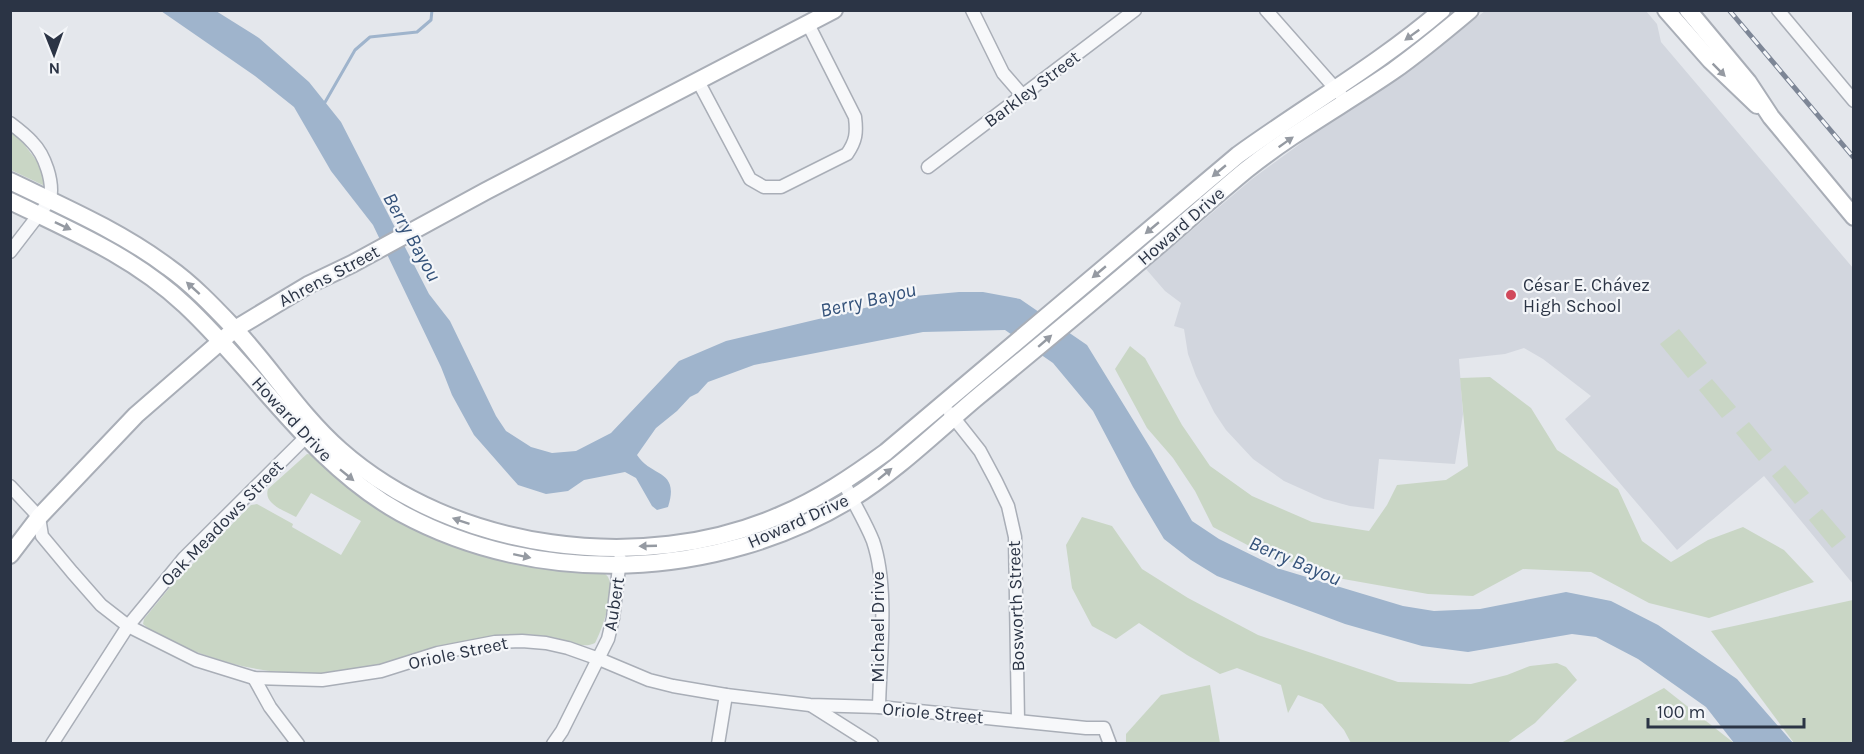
<svg xmlns="http://www.w3.org/2000/svg" width="1864" height="754" font-family="Karla,sans-serif">
	<style>
		.built { fill: #d2d6de }
		.green { fill: #c9d6c5 }
		.water { fill: #9fb4cc }
		.lines { fill: none; stroke-linecap: round; stroke-linejoin: round }
		.stream { stroke: #9fb4cc; stroke-width: 3 }
		.street-casing { stroke: #a9aeb7; stroke-width: 15 }
		.secondary-casing { stroke: #a9aeb7; stroke-width: 20 }
		.street { stroke: #f7f8fa; stroke-width: 12 }
		.secondary { stroke: #fff; stroke-width: 16 }
		.rail-casing { stroke: #7d8696; stroke-width: 5 }
		.rail { stroke: #f4f6f9; stroke-width: 3; stroke-dasharray: 9; stroke-linecap: butt }
		.oneway { fill: #959aa2 }
		.poi-dot { fill: #d1495b; stroke: #f4f6f9; stroke-width: 2 }
		.labels { text-anchor: middle; dominant-baseline: central; stroke-width: 4.5; stroke-linejoin: round; paint-order: stroke }
		.street-label { font-size: 18px; fill: #2b3445; stroke: #f4f6f9 }
		.poi-label { font-size: 18px; fill: #2b3445; stroke: #f4f6f9; text-anchor: start }
		.water-label { font-size: 20px; font-style: italic; fill: #34527a; stroke: #f4f6f9 }
	</style>
	<rect width="100%" height="100%" fill="#e4e7ec"/>
	<path class="built" d="M1485,11h161l11,13 4,18 192,226v316l-89,-108 -87,74 -112,-131 26,-23 -48,-37 -19,-11 -19,6 -46,5 4,55 -8,50 -76,-5 -5,50 -24,-3 -26,-7 -40,-18 -31,-22 -27,-29 -12,-18 -18,-36 -8,-22 -4,-25 -10,-3 7,-23 -16,-12 -19,-22 106,-90 67,-49 77,-50z"/>
	<g class="green">
		<path d="M11,132l9,7 26,34 1,14 -36,-17z"/>
		<path d="M1679,329l28,34 -19,15 -28,-34z"/>
		<path d="M1130,346l15,12 37,67 28,41 42,30 60,26 57,9 18,-26 10,-20 49,-5 22,-14 -8,-88 30,-1 41,31 26,42 61,39 24,52 29,21 37,-22 35,-13 41,23 30,32 -105,36 -60,-15 -58,-31 -68,-3 -50,27 -45,-2 -96,-17 -75,-27 -44,-23 -18,-36 -22,-33 -26,-30 -32,-59z"/>
		<path d="M1712,379l24,28 -14,11 -23,-28z"/>
		<path d="M1749,422l23,28 -13,11 -23,-28z"/>
		<path d="M307,454l7,1 109,74 178,42c1,0 7,5 7,6 8,14 -6,53 -13,66 -14,7 -29,-4 -44,-6 -13,-3 -27,-3 -40,-2 -46,5 -88,21 -133,31 -57,12 -115,10 -170,-10 -21,-7 -48,-17 -65,-32l1,-5 27,-33 80,-81 6,-1 36,20 -1,3 49,28 20,-34 -50,-28 -15,24c-11,-6 -33,-13 -28,-28z"/>
		<path d="M1785,465l24,28 -14,11 -23,-28z"/>
		<path d="M1822,509l24,28 -14,11 -23,-28z"/>
		<path d="M1082,517l30,9 30,43 46,29 70,37 140,47 73,2 36,-9 23,-9 27,-3 9,4 11,13 -42,43 -28,20h-156l-7,-13 -22,-26 -24,-9 -10,18 -7,-28 -44,-17 -17,6 -33,-19 -48,-32 -23,16 -24,-13 -20,-38 -6,-43z"/>
		<path d="M1853,600v143h-59l-83,-112z"/>
		<path d="M1210,685l10,58h-94v-9l35,-39z"/>
		<path d="M1664,688l70,55 -175,1z"/>
	</g>
	<path class="water" d="M161,11h55l43,27 50,44 32,40 88,172 21,27 46,95 10,15 25,16 21,6 24,-2 35,-18 68,-72 47,-20 189,-45 44,-4h24l37,7 67,46 64,104 41,72 27,18 61,30 123,37 31,5 46,-2 86,-17 45,9 47,24 79,54 56,64h-59l-28,-36 -68,-48 -42,-22 -24,-3 -104,18 -46,-6 -77,-22 -128,-48 -26,-16 -27,-21 -31,-52 -40,-76 -40,-48 -48,-33 -82,2 -169,33 -46,17 -10,11 -8,4 -13,14 -21,17 -19,27c15,23 43,14 31,52l-11,3 -5,-4 -16,-28 -11,-6 -41,8 -16,11 -22,3 -28,-9 -44,-50 -22,-40 -11,-28 -68,-142 -42,-54 -37,-64 -39,-31z"/>
	<g class="lines">
		<path class="stream" d="M324,104l31,-54 15,-13 47,-5 14,-12 1,-10"/>
		<defs>
			<g id="street">
				<path d="M972,10l31,63 20,23"/>
				<path d="M1266,10l75,85"/>
				<path d="M1778,10l76,91"/>
				<path d="M698,81l52,98 14,8h17l66,-33c9,-13 10,-21 8,-37l-47,-93"/>
				<path d="M10,123c8,6 16,12 22,19 13,13 22,40 18,58l-40,52"/>
				<path d="M928,167l207,-157"/>
				<path d="M950,413l30,38 16,30 12,25 7,31 3,184"/>
				<path d="M844,483c9,19 21,38 29,58 16,47 7,117 6,166"/>
				<path d="M10,486l29,31 3,19 30,36 29,33 27,21 68,34 58,18 68,2 59,-9 57,-18 57,-11 27,-1 24,2 22,5 31,11 50,21 24,6 53,9 84,10 69,2 207,21h18l6,16"/>
				<path d="M254,678l16,29 28,37"/>
				<path d="M812,706l60,38"/>
				<path d="M52,744l76,-118 56,-68 127,-126"/>
				<path d="M553,744l9,-13 46,-92 5,-21 7,-59"/>
				<path d="M718,744l8,-49"/>
			</g>
			<g id="secondary">
				<path d="M1666,10l44,50 47,45"/>
				<path d="M1688,10l60,72 23,35 83,100"/>
				<path d="M10,181c54,26 110,50 158,86 24,17 45,39 64,59 38,40 67,88 108,124 114,101 302,126 441,65 38,-16 72,-39 105,-63l352,-297c68,-49 141,-91 204,-145"/>
				<path d="M10,201c62,30 124,56 175,104 73,68 126,158 216,208 138,75 316,67 450,-14 45,-28 84,-66 124,-100 57,-47 114,-94 170,-142 34,-29 67,-59 101,-87 46,-37 99,-66 147,-99 27,-19 52,-40 77,-61"/>
				<path d="M10,555l29,-38 97,-102 99,-86 73,-44 44,-21 134,-73 348,-181"/>
			</g>
		</defs>
		<use href="#street" class="street-casing"/>
		<use href="#secondary" class="secondary-casing"/>
		<use href="#street" class="street"/>
		<use href="#secondary" class="secondary"/>
		<defs>
			<path id="rail" d="M1729,10l125,148"/>
		</defs>
		<use href="#rail" class="rail-casing"/>
		<use href="#rail" class="rail"/>
	</g>
	<defs><path id="oneway-solid" d="M-6-.8H1V-3.2L6.5 0L1 3.2V.8H-6Z" transform="scale(1.5)"/></defs>
	<g class="oneway">
		<use href="#oneway-solid" transform="translate(1412 35) rotate(144)"/>
		<use href="#oneway-solid" transform="translate(1719 70) rotate(45)"/>
		<use href="#oneway-solid" transform="translate(1286 142) rotate(-35)"/>
		<use href="#oneway-solid" transform="translate(1219 171) rotate(140)"/>
		<use href="#oneway-solid" transform="translate(63 226) rotate(25)"/>
		<use href="#oneway-solid" transform="translate(1152 228) rotate(140)"/>
		<use href="#oneway-solid" transform="translate(1099 272) rotate(140)"/>
		<use href="#oneway-solid" transform="translate(193 288) rotate(-138)"/>
		<use href="#oneway-solid" transform="translate(1045 341) rotate(-41)"/>
		<use href="#oneway-solid" transform="translate(885 474) rotate(-39)"/>
		<use href="#oneway-solid" transform="translate(347 475) rotate(39)"/>
		<use href="#oneway-solid" transform="translate(461 521) rotate(-161)"/>
		<use href="#oneway-solid" transform="translate(648 546) rotate(178)"/>
		<use href="#oneway-solid" transform="translate(522 556) rotate(12)"/>
	</g>
	<circle class="poi-dot" cx="1511" cy="295" r="6"/>
	<g class="labels">
		<g class="street-label">
			<text transform="translate(1032 89) rotate(-37)">Barkley Street</text>
			<text transform="translate(1181 226) rotate(-41)">Howard Drive</text>
			<text transform="translate(329 276) rotate(-28)">Ahrens Street</text>
			<text transform="translate(292 419) rotate(47)">Howard Drive</text>
			<text transform="translate(798 521) rotate(-24)">Howard Drive</text>
			<text transform="translate(222 523) rotate(-46)">Oak Meadows Street</text>
			<text transform="translate(614 604) rotate(-81)">Aubert</text>
			<text transform="translate(1016 606) rotate(-92)">Bosworth Street</text>
			<text transform="translate(878 627) rotate(-90)">Michael Drive</text>
			<text transform="translate(458 653) rotate(-12)">Oriole Street</text>
			<text transform="translate(933 713) rotate(5)">Oriole Street</text>
		</g>
		<g class="poi-label">
			<text x="1523" y="285">César E. Chávez<tspan x="1523" dy="21">High School</tspan></text>
		</g>
		<g class="water-label">
			<text transform="translate(412 237) rotate(61)">Berry Bayou</text>
			<text transform="translate(868 300) rotate(-13)">Berry Bayou</text>
			<text transform="translate(1295 561) rotate(23)">Berry Bayou</text>
		</g>
	</g>
	<rect width="1864" height="754" fill="none" stroke="#2b3445" stroke-width="24"/>
	<g transform="translate(54 54) rotate(179)" stroke="#f4f6f9" stroke-width="4.5" paint-order="stroke">
	<path d="M0-4.5L10 22L0 15L-10 22Z" fill="#2b3445"/>
	<text y="-9" font-size="16" font-weight="bold" text-anchor="middle" fill="#2b3445">N</text>
	</g>
	<path d="M1648 718v9h156v-9" fill="none" stroke="#2b3445" stroke-width="3"/>
	<text x="1657" y="718" font-size="18" fill="#2b3445" stroke="#f4f6f9" stroke-width="4.5" paint-order="stroke">100 m</text>
</svg>
